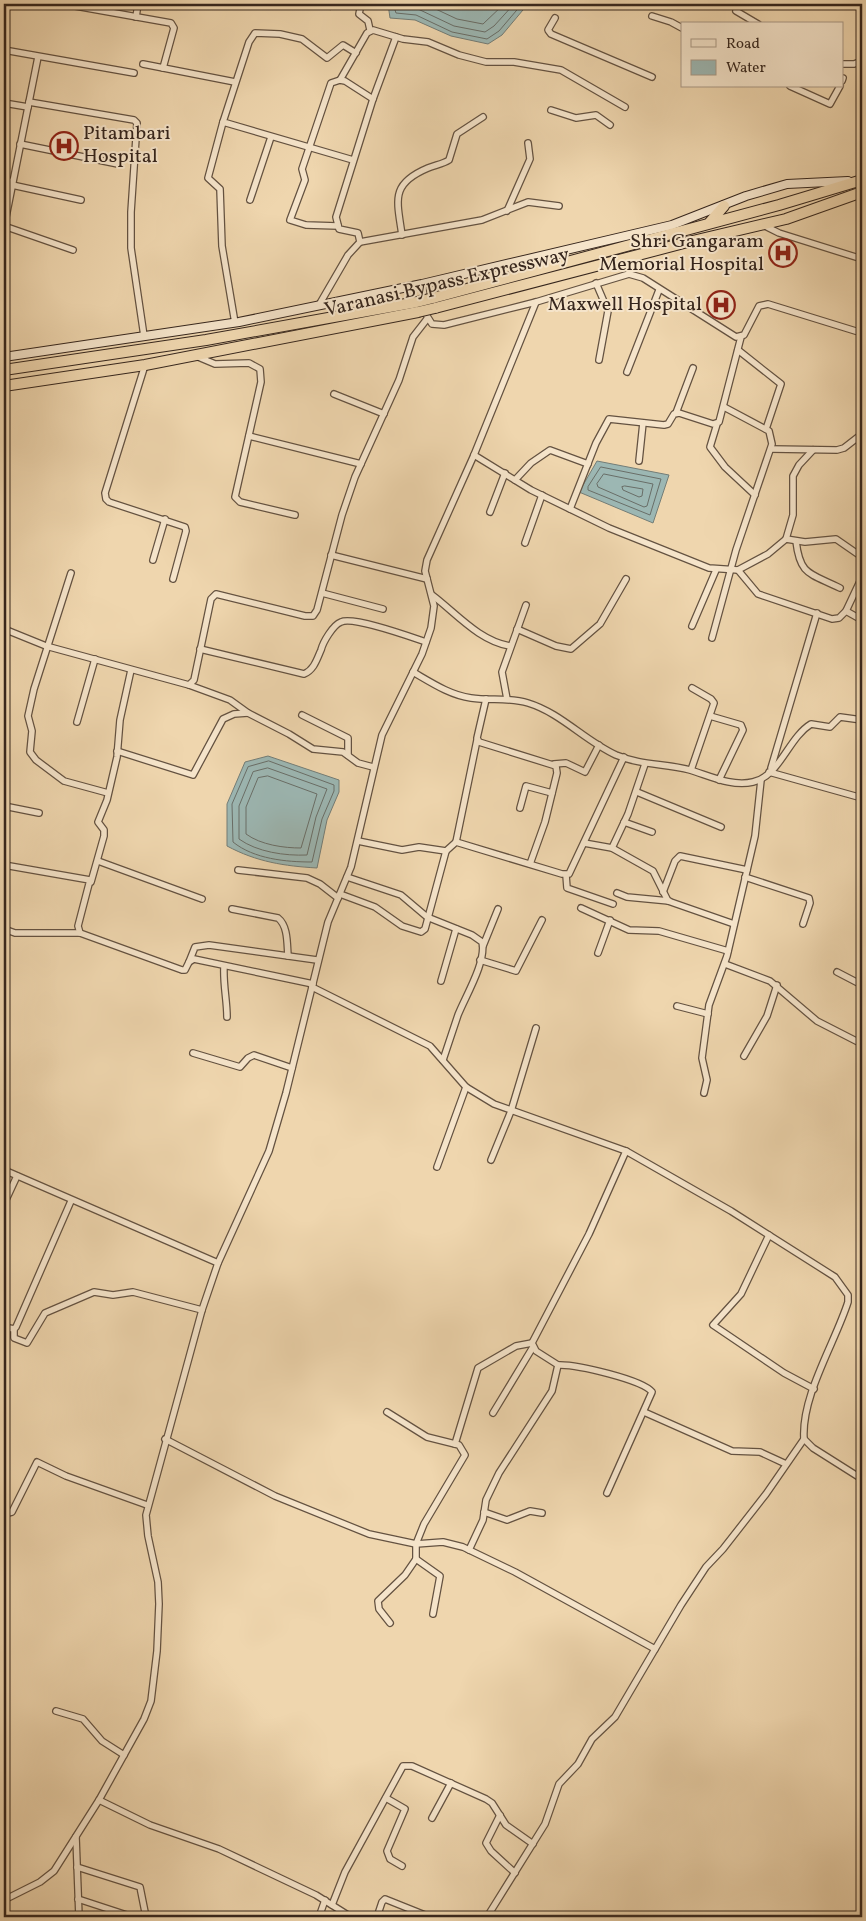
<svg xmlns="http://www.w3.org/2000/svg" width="866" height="1921" font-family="Vollkorn,serif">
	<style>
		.water { fill: #9cb7b3; stroke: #737d77 }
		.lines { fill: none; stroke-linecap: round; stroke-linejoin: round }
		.shore { stroke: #696e68; stroke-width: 1 }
		.street-casing { stroke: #645241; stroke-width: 8 }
		.secondary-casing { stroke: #36261d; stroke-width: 10 }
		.highway-casing { stroke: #36261d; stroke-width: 12 }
		.street { stroke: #f5e4ca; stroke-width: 5.5 }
		.secondary { stroke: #f5e4ca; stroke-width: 8 }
		.highway { stroke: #efd6ae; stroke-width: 10 }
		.highway-bridge-casing { stroke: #36261d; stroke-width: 12; stroke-linecap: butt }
		.highway-bridge { stroke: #efd6ae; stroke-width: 10 }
		.labels { text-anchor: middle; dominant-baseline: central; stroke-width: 4; stroke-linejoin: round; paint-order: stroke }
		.poi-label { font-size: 20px; fill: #36261d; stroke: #f5e4ca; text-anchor: end }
		.street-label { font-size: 20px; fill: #36261d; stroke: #f5e4ca }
	</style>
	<rect width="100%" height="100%" fill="#efd6ae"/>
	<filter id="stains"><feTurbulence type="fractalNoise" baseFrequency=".004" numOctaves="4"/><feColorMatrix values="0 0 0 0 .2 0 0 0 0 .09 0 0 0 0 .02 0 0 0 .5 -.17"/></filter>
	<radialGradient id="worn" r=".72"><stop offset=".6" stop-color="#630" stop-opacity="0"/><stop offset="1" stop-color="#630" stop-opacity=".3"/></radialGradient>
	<g class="water">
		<path d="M388,4h140l-26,31 -14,9 -37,-8 -36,-16 -25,-2z"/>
		<path d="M597,461l72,14 -16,48 -74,-31z"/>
		<path d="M268,756l71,24v12l-12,28 -10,48c-33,-2 -60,-6 -90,-22v-42l18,-42z"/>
	</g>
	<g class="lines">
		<g class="shore">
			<path d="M393,4l3,9 20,2 36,17 35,7 12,-8 23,-27"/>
			<path d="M400,4l1,3 17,2 36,17 31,6 9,-6 20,-22"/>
			<path d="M425,4l32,15 26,5 21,-20"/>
			<path d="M601,467l60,12 -11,36 -62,-25v-3z"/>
			<path d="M604,474l49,10 -6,22 -3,1 -46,-20 -1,-3z"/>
			<path d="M625,486l18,3 -1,7 -3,1 -16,-7 -1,-3z"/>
			<path d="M269,761l65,24v6l-12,28 -10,43c-26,0 -58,-3 -79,-20l-1,-38 16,-37z"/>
			<path d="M268,768l59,21 -11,28 -9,38c-22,1 -50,-3 -68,-16v-33l14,-34z"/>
			<path d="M268,776l49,18 -16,54c-17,0 -40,-3 -55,-14v-27l12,-29z"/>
		</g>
		<defs>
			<g id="street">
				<path d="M64,4l107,19 3,5 -11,40"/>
				<path d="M361,4l-2,10 9,7 2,9"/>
				<path d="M330,6l1,-2"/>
				<path d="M736,11l22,13"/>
				<path d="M652,16l19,6 11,6"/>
				<path d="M136,17l2,-13"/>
				<path d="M555,18l-7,12 3,4 101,43"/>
				<path d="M4,50l130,23"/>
				<path d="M143,64l92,18"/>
				<path d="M842,64h12l8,-3"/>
				<path d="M340,80l27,-47 6,-3 30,9 25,3 31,13 27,7h28l47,8 64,37"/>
				<path d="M842,81l1,-3"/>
				<path d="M790,86l40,18 10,-18"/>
				<path d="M29,102l105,18 3,3 -6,89v36l13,88"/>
				<path d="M4,103l24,4"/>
				<path d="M551,110l25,8 20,-3 14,10"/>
				<path d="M223,122l-15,56 12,11 2,57 13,77"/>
				<path d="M20,144l98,20"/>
				<path d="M353,160l-130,-38 26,-80 6,-9 25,1 22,5 25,19 16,-13 13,8"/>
				<path d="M4,175l8,10 69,15"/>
				<path d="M250,200l21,-63"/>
				<path d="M507,211l23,-52 -2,-16"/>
				<path d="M763,225l16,8 83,26"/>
				<path d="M4,226l69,24"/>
				<path d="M338,226l-32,-1 -16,-5 15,-40 -3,-11 29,-86 9,-3 5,1 28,18"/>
				<path d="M4,227l34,-170"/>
				<path d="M402,235c-5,-35 -12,-51 26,-67 7,-3 15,-4 21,-8l8,-26 26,-17"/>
				<path d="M360,242l122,-22 46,-18 31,4"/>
				<path d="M596,283l12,28 -9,49"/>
				<path d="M422,284l3,18"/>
				<path d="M319,305l29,-50 12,-13 -2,-9 -19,-4 -3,-12 37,-118 23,-62"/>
				<path d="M427,316l5,8 12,1 92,-23 93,-28 14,4 93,59 8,-2 15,-29 9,-2 94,29"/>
				<path d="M738,350l43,34 -15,45"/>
				<path d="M196,356l19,8 34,-1 11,6 1,13 -26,115 5,5 55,13"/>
				<path d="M145,365l-40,128 1,6 3,3 76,25 1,4 -13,48"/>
				<path d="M627,372l32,-82"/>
				<path d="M334,394l50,20"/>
				<path d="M676,413l17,-45"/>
				<path d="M717,424l-7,23 15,20 30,28"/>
				<path d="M249,436l112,28"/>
				<path d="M771,449l66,1 7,-2 18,-14"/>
				<path d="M474,455l57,35 78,38 100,40 29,2 20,24 74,25 7,-1 7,-7 16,-34"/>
				<path d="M639,461l4,-38"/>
				<path d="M515,480l16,-17 19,-13 38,14"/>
				<path d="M570,509l26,-66 13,-24 55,6 4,-1 6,-10 5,-1 34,11 6,-2 22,-85"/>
				<path d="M490,512l15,-39"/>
				<path d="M786,539l7,-24v-39l6,-11 14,-15"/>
				<path d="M796,541c4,35 14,32 44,47"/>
				<path d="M525,543l17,-48"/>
				<path d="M331,555l96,24"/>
				<path d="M153,560l12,-41"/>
				<path d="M738,570l30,-16 18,-15 19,3 31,-3 26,18"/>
				<path d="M71,573l-37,116 -6,27 4,15 -2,21 6,8 28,21 44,12"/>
				<path d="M322,593l61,16"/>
				<path d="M432,595c24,18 47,46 78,51"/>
				<path d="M846,611l16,9"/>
				<path d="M692,626l24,-56"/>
				<path d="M4,629l42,17 143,39 5,-5 17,-81 5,-5 89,22h8l4,-6 25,-95 13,-38 44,-97 14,-43 14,-18"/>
				<path d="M517,629l39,17 15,3 29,-25 26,-45"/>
				<path d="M712,638l24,-88 36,-106 -3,-13 -45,-24"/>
				<path d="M200,649l104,25c10,-4 13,-15 17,-24 2,-8 12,-25 20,-28 12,-6 70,15 85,20"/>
				<path d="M413,672c19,11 37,23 58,26 19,3 38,-1 57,5 33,10 57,38 88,52 27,11 48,8 74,15 20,6 42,17 63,12 27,-6 35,-44 58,-58l19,3 10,-10 22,3"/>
				<path d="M189,685l41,15 18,13 41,21 24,15 30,3 15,11 15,4"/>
				<path d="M486,699l-9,39 2,4 77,24 1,7 -12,49 -15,42"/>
				<path d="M507,699l-5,-27 24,-67"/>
				<path d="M302,715l46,23v17"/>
				<path d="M710,716l31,9 2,5 -24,50"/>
				<path d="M77,722l18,-63"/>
				<path d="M117,751l76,24 30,-56 11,-5 14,-1"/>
				<path d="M554,764l12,-1 19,9 14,-27"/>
				<path d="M771,768l46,-155"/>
				<path d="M691,770l23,-67 -3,-4 -19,-11"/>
				<path d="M769,772l93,26"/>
				<path d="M637,792l84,35"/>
				<path d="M4,806l35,7"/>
				<path d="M520,808l6,-22 26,7"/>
				<path d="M624,822l28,10"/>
				<path d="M358,841l44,9 17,-3 27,4 10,-9 106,32h7l55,-117"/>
				<path d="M456,842l21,-102"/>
				<path d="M584,843l28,5 41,23 15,30 66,23"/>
				<path d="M612,848l16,-34 17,-50"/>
				<path d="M98,861l104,38"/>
				<path d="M4,865l86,15 -12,46 2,7 102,37h3l4,-8 5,-3 119,25"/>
				<path d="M238,870l69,8 13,6 18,14"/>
				<path d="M566,875l1,13 46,16"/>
				<path d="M347,877l54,18 26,22 45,18 10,7c5,19 -17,55 -24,73 -5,15 -10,30 -15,45"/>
				<path d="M745,877l64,21 1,5 -7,21"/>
				<path d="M91,882l13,-46v-6l-6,-8 9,-22 10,-43 3,-37 11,-50"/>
				<path d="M663,892l12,-31 5,-5 67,14"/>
				<path d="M617,893l10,4 42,4"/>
				<path d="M340,894l35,13 27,19 19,6 4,-3 21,-78"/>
				<path d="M581,908l48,22 30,1 69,20"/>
				<path d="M232,909l46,9c10,8 9,25 10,38"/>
				<path d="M4,929l11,4h65"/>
				<path d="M483,946l15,-37"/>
				<path d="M598,953l12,-33"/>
				<path d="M480,960l36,11 26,-51"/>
				<path d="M189,962l6,-15 14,-2 108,15"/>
				<path d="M725,964l45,17 47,40 45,23"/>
				<path d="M224,967c-1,17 3,33 3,50"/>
				<path d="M837,972l25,13"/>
				<path d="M441,981l15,-52"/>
				<path d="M312,987l118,59 36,41 28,17 132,47 105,60 104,66 13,18v7c-13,41 -47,94 -44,137l9,9 49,31"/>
				<path d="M677,1006l31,8"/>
				<path d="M193,1053l47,14 8,-9 6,-3 38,13"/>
				<path d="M744,1056l23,-40 10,-31"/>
				<path d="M704,1093l3,-13 -5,-22 7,-53 18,-49 28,-120 6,-56"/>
				<path d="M491,1160l20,-49 25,-83"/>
				<path d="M437,1167l29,-80"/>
				<path d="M4,1170l214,93"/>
				<path d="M4,1204l13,-28"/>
				<path d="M769,1235l-28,59 -28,31 71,48 30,16"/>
				<path d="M4,1327l10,2 2,-2 55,-126"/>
				<path d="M14,1329v9l13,5 18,-30 49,-21 19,3 20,-3 69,18"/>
				<path d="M558,1365c18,-1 85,15 94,27l-45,101"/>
				<path d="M387,1412l40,25 32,8 6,10 -41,69 -8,20v15l-11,16 -27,26 1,8 11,14"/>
				<path d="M644,1412l88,39 28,1 26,12"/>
				<path d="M493,1413l40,-66"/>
				<path d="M165,1439l110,57 94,38 47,10 27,-2 20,5 52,25 140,77"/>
				<path d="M455,1444l23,-76 38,-22 16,-3"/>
				<path d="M484,1512l23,8 23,-9 12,2"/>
				<path d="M4,1514l8,-2 25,-50 29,14 81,29"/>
				<path d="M469,1550l14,-30 3,-20 13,-27 53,-82 6,-26 -22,-14 -4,-8 57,-109 37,-83"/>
				<path d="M416,1559l24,17 -7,38"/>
				<path d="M56,1711l27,8 19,22 22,14"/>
				<path d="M386,1798l19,11 -18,42 3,8 12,7"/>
				<path d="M99,1800l51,25 69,24 97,46 35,22"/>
				<path d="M500,1815l-14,28 5,8 24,22"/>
				<path d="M432,1818l19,-35"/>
				<path d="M76,1837l3,80"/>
				<path d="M77,1867l63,20 6,30"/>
				<path d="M78,1899l55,18"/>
				<path d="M4,1900l36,-18 14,-11 45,-71 45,-81 7,-18 6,-50 2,-47 -1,-22 -10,-46 -2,-21 56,-205 16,-47 51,-112 17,-58 42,-171 23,-55 31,-132 40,-81 9,-26 3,-22 -9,-35 2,-11 47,-105 62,-153"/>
				<path d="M332,1905l13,-33 58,-106h9l74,33 6,4 14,22 27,19"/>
				<path d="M319,1917l6,-17"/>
				<path d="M377,1917l5,-15 3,-3 45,18"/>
				<path d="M487,1917l58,-93 14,-40 19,-20 14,-25 23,-22 66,-112 25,-38 17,-18 43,-55 38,-55"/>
			</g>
			<path id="secondary" d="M4,357l235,-35 183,-38 250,-59 74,-29 41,-12 61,-3"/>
			<g id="highway">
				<path d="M710,222l14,-16"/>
				<path d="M433,298l346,-93 83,-25"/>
				<path d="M435,308l249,-65 102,-24 76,-27"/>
				<path d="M4,370l202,-30 211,-38"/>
				<path d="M4,386l141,-21 273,-53"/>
			</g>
		</defs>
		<use href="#street" class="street-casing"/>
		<use href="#secondary" class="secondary-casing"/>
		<use href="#highway" class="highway-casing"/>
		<use href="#street" class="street"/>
		<use href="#secondary" class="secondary"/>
		<use href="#highway" class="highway"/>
		<defs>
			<g id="highway-bridge">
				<path d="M417,302l16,-4"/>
				<path d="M418,312l17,-4"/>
			</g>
		</defs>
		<use href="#highway-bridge" class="highway-bridge-casing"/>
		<use href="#highway-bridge" class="highway-bridge"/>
	</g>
	<defs>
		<symbol id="hospital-ring" viewBox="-11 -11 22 22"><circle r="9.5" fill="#f5e4ca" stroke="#8f2418" stroke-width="1.5"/><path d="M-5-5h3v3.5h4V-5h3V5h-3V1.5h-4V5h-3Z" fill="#8f2418"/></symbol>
	</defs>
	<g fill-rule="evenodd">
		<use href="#hospital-ring" x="48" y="130" width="32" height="32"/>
		<use href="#hospital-ring" x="767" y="237" width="32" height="32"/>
		<use href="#hospital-ring" x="705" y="289" width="32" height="32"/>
	</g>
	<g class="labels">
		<g class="poi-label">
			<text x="83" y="134" text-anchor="start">Pitambari<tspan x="83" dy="23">Hospital</tspan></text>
			<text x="764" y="242">Shri Gangaram<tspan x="764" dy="23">Memorial Hospital</tspan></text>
			<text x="702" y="305">Maxwell Hospital</text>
		</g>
		<g class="street-label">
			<text transform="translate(447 283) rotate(-13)">Varanasi Bypass Expressway</text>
		</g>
	</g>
	<rect width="866" height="1921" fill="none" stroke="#efd6ae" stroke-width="20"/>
	<rect x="5" y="5" width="856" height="1911" fill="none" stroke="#36261d" stroke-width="2.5"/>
	<rect x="10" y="10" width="846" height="1901" fill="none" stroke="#36261d"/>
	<rect x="681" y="22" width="162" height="65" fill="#f5e4ca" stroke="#a99885"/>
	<rect x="691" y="39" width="25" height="8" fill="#f5e4ca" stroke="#a99885"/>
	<text x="726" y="48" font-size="15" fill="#36261d">Road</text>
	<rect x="691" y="60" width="25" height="15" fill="#9cb7b3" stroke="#a99885"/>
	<text x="726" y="72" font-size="15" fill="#36261d">Water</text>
	<rect width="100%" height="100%" filter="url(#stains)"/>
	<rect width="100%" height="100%" fill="url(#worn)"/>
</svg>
